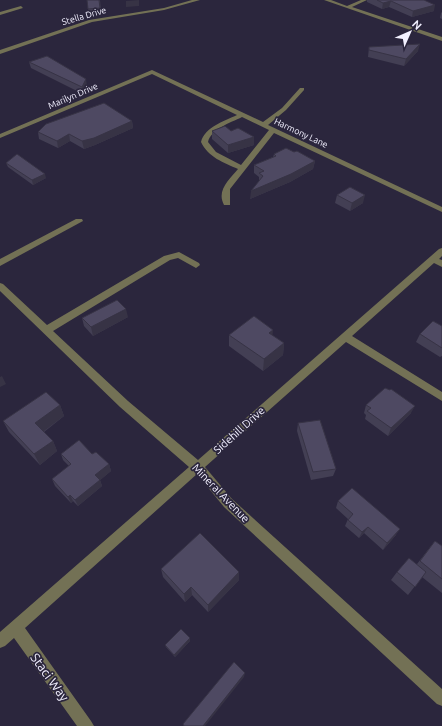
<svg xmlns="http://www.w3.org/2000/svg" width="442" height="726" font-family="Ubuntu,sans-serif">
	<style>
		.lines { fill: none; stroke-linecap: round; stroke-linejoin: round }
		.minor { fill: #737155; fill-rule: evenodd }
		.wall { fill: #433f54 }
		.shaded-wall { fill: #373345 }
		.building { fill: #4e4962; stroke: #373345 }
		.labels { text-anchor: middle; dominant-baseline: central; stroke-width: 3.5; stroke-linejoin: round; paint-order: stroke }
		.far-street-label { font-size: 9px; fill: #f2f0ff; stroke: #2b263d }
		.street-label { font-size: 11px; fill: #f2f0ff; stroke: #2b263d }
		.near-street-label { font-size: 13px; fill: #f2f0ff; stroke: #2b263d }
	</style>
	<rect width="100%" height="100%" fill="#2b263d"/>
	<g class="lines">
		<g class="minor">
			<path d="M192,0h8l-36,10 -72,12 -92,32v-4l89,-30 75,-12z"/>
			<path d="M324,0h7l16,6 14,-6h6l-15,7 90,30v4z"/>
			<path d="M21,6l2,2 -23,7v-3z"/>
			<path d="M152,70l111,52 19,-14 18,-20h4v2l-18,20 -18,15 174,82v5l-168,-79 -44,56v16h-6c-8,-15 6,-26 14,-36 -14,-6 -30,-12 -37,-27 4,-15 23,-21 36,-27l-85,-41 -152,64v-4zM242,117l27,13 -28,35 -25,-13 -8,-10c3,-13 22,-19 34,-25z"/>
			<path d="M76,219h6l1,2 -83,45v-7z"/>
			<path d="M442,248v8l-3,3 3,1v7l-8,-4 -82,73 90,56v9l-96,-59 -141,125 27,32 210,190v17l-5,-2 -213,-197 -27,-33 -172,154 66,93 3,5h-17l-63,-88 -9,8 -5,2v-16l189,-165 -69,-60 -120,-116v-8l3,1 44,41 117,-69 15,-4 20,11 1,2 -4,3 -18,-10 -8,2 -117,71 75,70 70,59 241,-211z"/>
		</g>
	</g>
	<g class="wall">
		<path d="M100,0l1,12 -13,1v-4z"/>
		<path d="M367,0h57l10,11 -22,6 -23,-10 -7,2 -15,-7z"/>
		<path d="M442,12v7l-2,-1 1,-5z"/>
		<path d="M369,47l49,4 -14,15 -36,-9z"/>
		<path d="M29,62l58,24 -4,8 -52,-26z"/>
		<path d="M132,121l1,7 -38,17 -11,4 -14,-8 -12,7 -19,-9 -1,-7z"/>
		<path d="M212,131h19l23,6v8l-26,8 -16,-14z"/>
		<path d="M294,152l21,9 -2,8 -23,13 -40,17 9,-18v-4l-5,-4v-8l19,-8 1,-3z"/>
		<path d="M6,163l40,15 -13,7 -25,-18z"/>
		<path d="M337,195l26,8 -13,8 -15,-8z"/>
		<path d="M128,317l-35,19 -9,-10 -2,-8z"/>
		<path d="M442,326v30l-2,1 -24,-15 4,-8z"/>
		<path d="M229,335h43l12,8 -1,12 -20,16 -34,-25z"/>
		<path d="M60,405l4,11 -20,16 9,9 4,10 -17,14 -31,-33 -6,-11z"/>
		<path d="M366,405l45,8 -23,23 -23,-17 1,-4 -2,-2z"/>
		<path d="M298,423l38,46 -3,7 -22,4 -14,-49z"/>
		<path d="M61,454h31l17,10 2,7 -11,9 2,6 -24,20 -5,-5 -2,2 -16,-17 -3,-7 17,-13 -6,-6z"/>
		<path d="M338,501l58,34 -13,15 -19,-17 -5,5 -14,-12 3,-7 -12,-11z"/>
		<path d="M435,541l7,5v47l-20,-16 -14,18 -17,-15 6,-8 20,-8z"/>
		<path d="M161,569l78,3v8l-31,32 -16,-17 -7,7 -22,-25z"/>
		<path d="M190,638v3l-15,16 -9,-10 -1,-2z"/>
	</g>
	<g class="shaded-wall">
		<path d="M139,0v6l-13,1v-6z"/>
		<path d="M391,1l-2,6 -7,2 1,-6z"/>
		<path d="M435,5l-1,6 -22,6 1,-6z"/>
		<path d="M420,44l-2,7 -14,15 2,-7z"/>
		<path d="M86,79l1,7 -4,8 -1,-7z"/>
		<path d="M132,121l1,7 -38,17 -11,4 -2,-8z"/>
		<path d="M69,134l1,7 -12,7 -1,-7z"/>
		<path d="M254,137v8l-26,8v-8z"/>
		<path d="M315,161l-2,8 -23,13 -40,17 1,-8z"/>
		<path d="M45,174l1,4 -13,7 -1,-5z"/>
		<path d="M365,195l-2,8 -13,8 2,-8z"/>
		<path d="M126,309l2,8 -35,19 -2,-9z"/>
		<path d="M273,330l-1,12 -3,-9z"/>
		<path d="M284,343l-1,12 -20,16 1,-12z"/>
		<path d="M2,376l4,8 -6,3v-10z"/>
		<path d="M60,405l4,11 -24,18 -5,-11z"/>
		<path d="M415,406l-4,7 -23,23 3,-8z"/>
		<path d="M53,441l4,10 -17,14 -6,-11z"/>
		<path d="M109,464l2,7 -13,11 -3,-7z"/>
		<path d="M100,480l2,6 -24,20 -3,-6z"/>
		<path d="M70,495l3,6 -2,2 -3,-6z"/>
		<path d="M368,527l-4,6 -5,5 3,-6z"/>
		<path d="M400,529l-4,6 -13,15 4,-7z"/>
		<path d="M239,572v8l-31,32v-7z"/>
		<path d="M191,587l1,8 -7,7 -1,-8z"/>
		<path d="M190,638v3l-15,16 -1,-2z"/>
		<path d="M245,673l-1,4 -39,49h-2z"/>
	</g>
	<g class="building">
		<path d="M87,0h12l1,8 -12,1z"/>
		<path d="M377,0h47l11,5 -22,6 -22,-10 -8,2z"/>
		<path d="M420,44l-14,15 -37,-9v-3z"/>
		<path d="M47,56l39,23 -4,8 -53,-25z"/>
		<path d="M104,103l28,18 -38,17 -12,3 -13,-7 -12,7 -19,-9 8,-8z"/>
		<path d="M225,126l6,5 7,-3 16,9 -26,8 -16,-14z"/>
		<path d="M286,148l8,4 3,-1 18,10 -24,13 -40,17 12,-15 -4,-3 5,-2 -10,-6 22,-9 -2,-2z"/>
		<path d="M17,154l28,20 -13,6 -26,-17z"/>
		<path d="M350,187l15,8 -13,8 -15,-8z"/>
		<path d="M117,300l9,9 -35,18 -9,-9z"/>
		<path d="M254,316l19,14 -4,3 15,10 -20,16 -35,-24z"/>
		<path d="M433,321l9,5v22l-22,-14z"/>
		<path d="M385,388l5,2 1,-1 24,17 -24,22 -24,-17 4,-3 -5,-3z"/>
		<path d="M46,392l14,13 -25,18 18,18 -19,13 -31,-33z"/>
		<path d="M320,420l16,49 -23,3 -15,-49z"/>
		<path d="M79,440l13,14 4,-2 13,12 -14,11 5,5 -25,20 -5,-5 -2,2 -16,-18 19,-15 -10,-10z"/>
		<path d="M352,488l48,41 -13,14 -19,-16 -6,5 -14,-12 5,-6 -15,-13z"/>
		<path d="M200,533l39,39 -31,33 -17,-18 -7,7 -23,-25z"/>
		<path d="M435,541l7,5v33l-22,-18z"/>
		<path d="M409,558l17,14 -11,15 -18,-15z"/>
		<path d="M181,629l9,9 -16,17 -9,-10z"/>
		<path d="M234,662l11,11 -42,53h-19l-1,-2z"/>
	</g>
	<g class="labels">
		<g class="far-street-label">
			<text transform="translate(84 16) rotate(-16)">Stella Drive</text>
			<text transform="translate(73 96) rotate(-23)">Marilyn Drive</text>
			<text transform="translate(301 133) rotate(25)">Harmony Lane</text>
		</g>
		<g class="street-label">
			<text transform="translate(239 430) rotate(-42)">Sidehill Drive</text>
			<text transform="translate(221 493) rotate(46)">Mineral Avenue</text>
		</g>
		<g class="near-street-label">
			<text transform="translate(50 677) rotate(54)">Staci Way</text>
		</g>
	</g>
	<g transform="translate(410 32) rotate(45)" stroke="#2b263d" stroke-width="3" paint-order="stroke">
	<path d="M0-3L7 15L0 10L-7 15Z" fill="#f2f0ff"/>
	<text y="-6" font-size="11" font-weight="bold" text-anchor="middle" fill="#f2f0ff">N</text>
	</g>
</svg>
